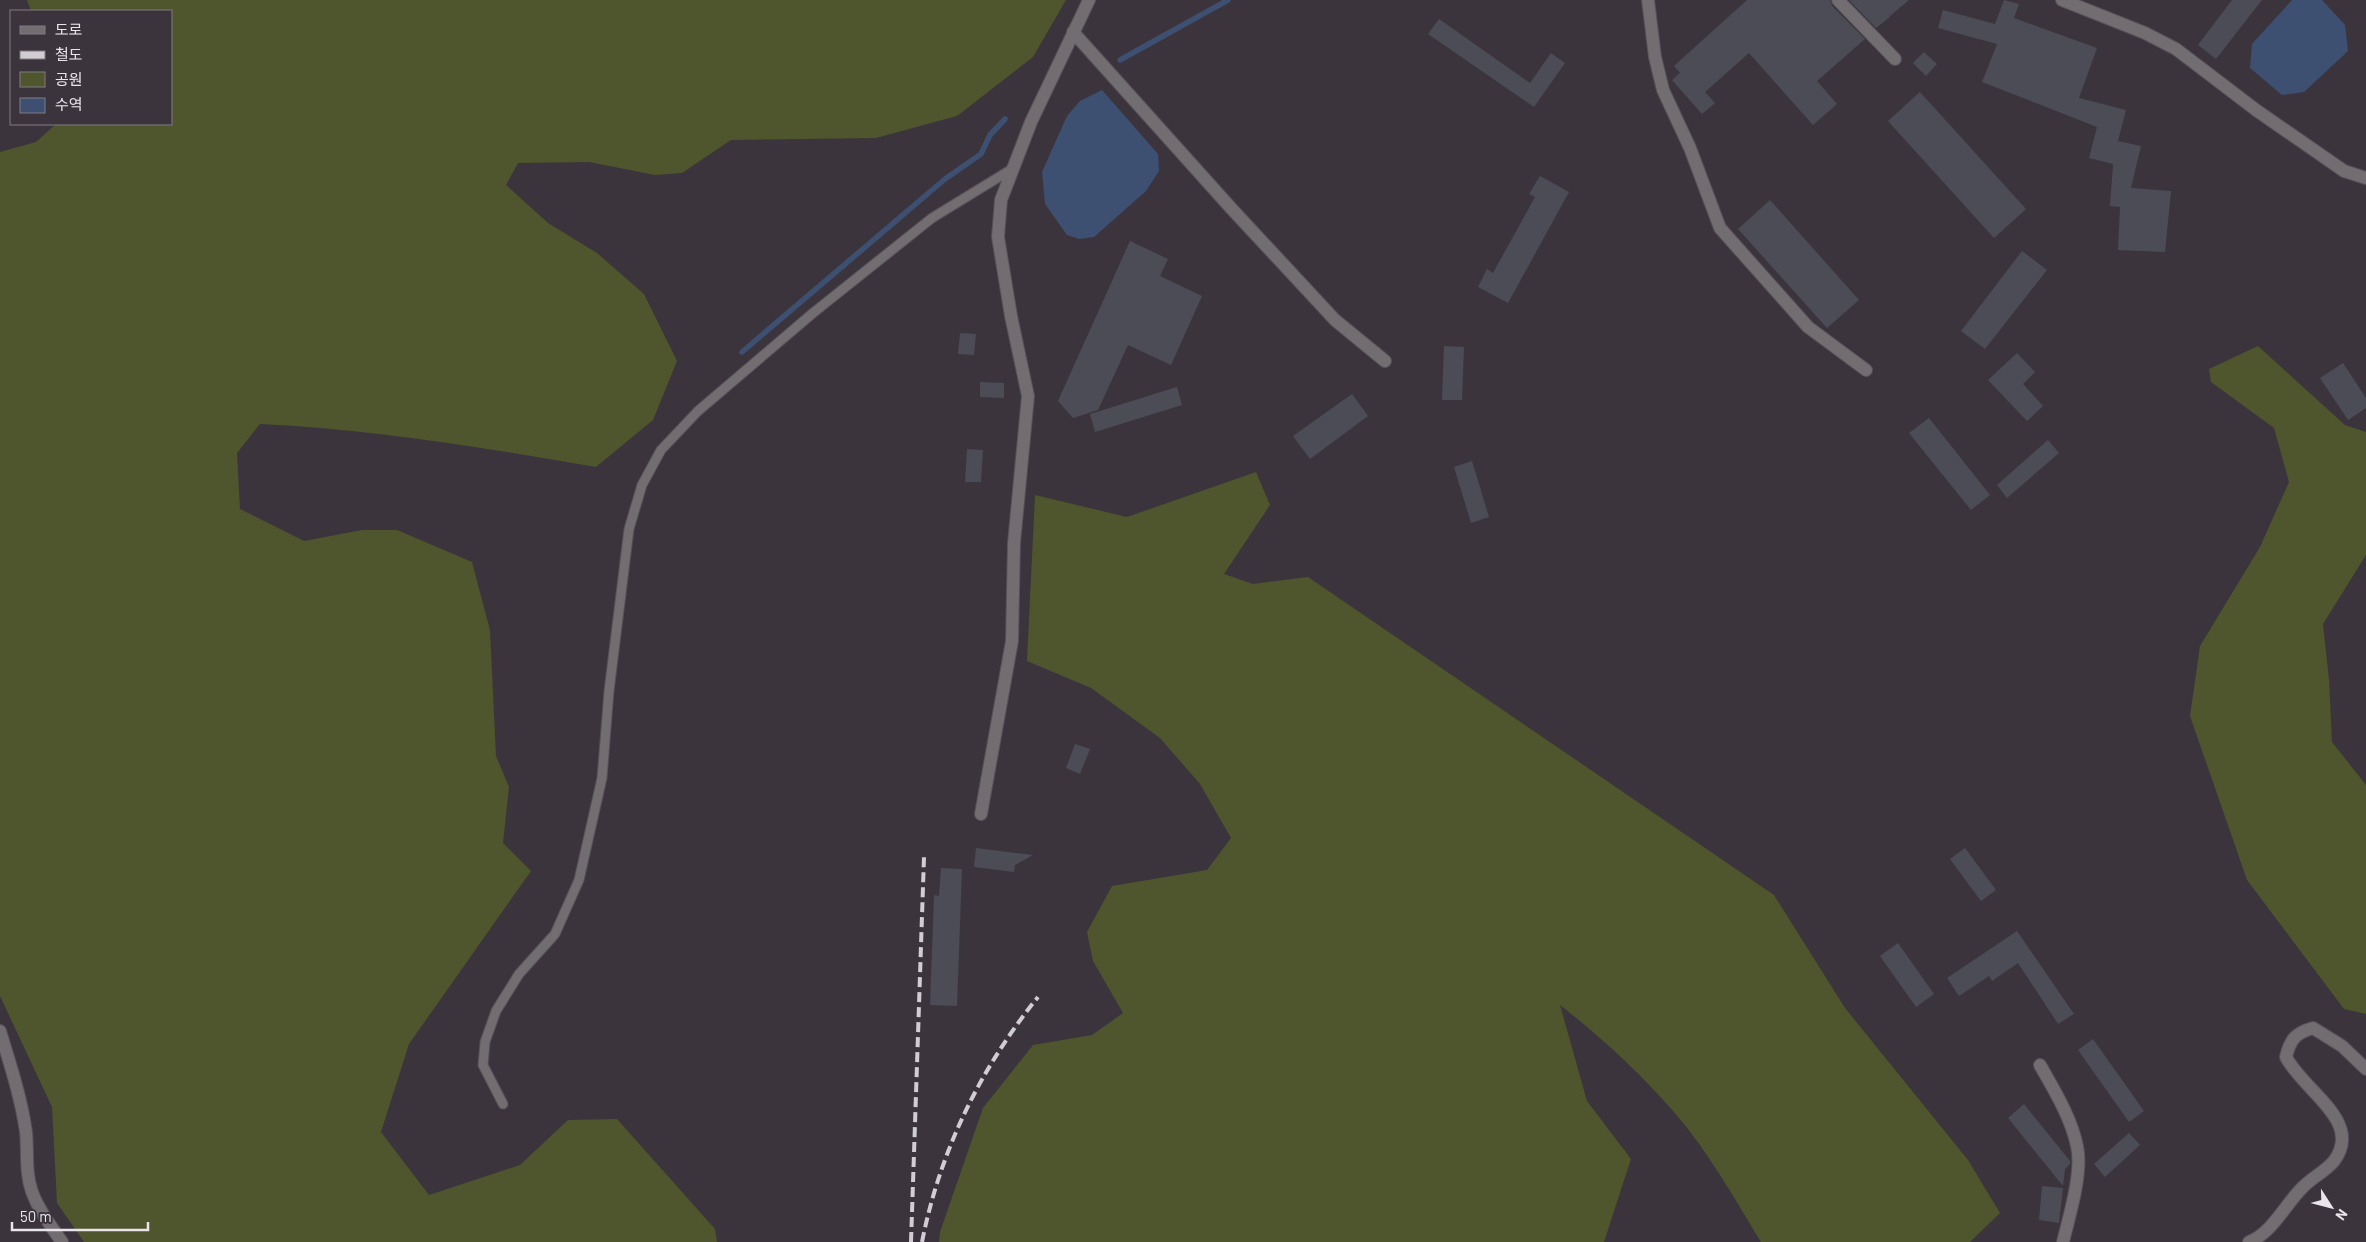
<svg xmlns="http://www.w3.org/2000/svg" width="2366" height="1242" font-family="Barlow,'Noto Sans KR',sans-serif">
	<style>
		.green { fill: #4f552c }
		.water { fill: #3d5072 }
		.lines { fill: none; stroke-linecap: round; stroke-linejoin: round }
		.stream { stroke: #3d5072; stroke-width: 5.5 }
		.building { fill: #4c4c56 }
		.lane-casing { stroke: #575059; stroke-width: 11 }
		.street-casing { stroke: #575059; stroke-width: 14 }
		.lane { stroke: #716d71; stroke-width: 9 }
		.street { stroke: #716d71; stroke-width: 12 }
		.rail { stroke: #d1cdd3; stroke-width: 4; stroke-dasharray: 10 5; stroke-linecap: butt }
	</style>
	<rect width="100%" height="100%" fill="#3b343d"/>
	<g class="green">
		<path d="M27,0h1039l-33,57 -76,59 -81,22 -145,2 -49,33 -27,2 -66,-13 -71,1 -12,22 42,38 49,30 47,41 33,67 -24,59 -57,47c-112,-19 -223,-38 -336,-43l-23,29 3,56 64,32 58,-11h35l75,32 18,68 6,126 13,31 -6,56 28,28 -122,173 -28,88 48,63 91,-30 48,-45 49,-1 98,110 2,13h-633l-27,-39 -5,-96 -52,-111v-844l36,-10 20,-18h115v-113h-140z"/>
		<path d="M2258,346l87,79 21,7v123l-43,69 6,56 3,62 34,43v229l-22,-5 -97,-129 -57,-164 10,-70 60,-99 29,-65 -15,-54 -63,-46 -2,-13z"/>
		<path d="M1256,472l14,33 -46,69 29,10 55,-7 466,318 71,113 123,152 32,53 -30,29h-209c-27,-44 -53,-91 -87,-130 -34,-39 -73,-75 -114,-107l27,96 44,58 -27,83h-665l1,-10 43,-124 50,-63 59,-10 31,-22 -30,-52 -6,-29 25,-46 95,-16 24,-32 -31,-54 -40,-46 -69,-50 -64,-27 8,-166 92,22z"/>
	</g>
	<g class="water">
		<path d="M2292,0h30l23,25 3,26 -44,41 -22,3 -32,-27 2,-24z"/>
		<path d="M1102,90l56,64 1,17 -13,20 -52,46 -15,2 -12,-4 -22,-31 -3,-32 25,-56 13,-15z"/>
	</g>
	<g class="lines">
		<g class="stream">
			<path d="M1120,60l108,-60"/>
			<path d="M742,352l203,-173 36,-25 9,-19 15,-16"/>
		</g>
	</g>
	<g class="building">
		<path d="M1747,0h83l2,6 33,33 -48,42 20,23 -24,21 -64,-72 -44,39 10,11 -13,11 -30,-34 8,-7 -6,-7z"/>
		<path d="M1849,0h60l-19,16 -2,-1 2,2 -14,11z"/>
		<path d="M2004,0l15,4 -5,14 83,30 -18,50 47,12 -8,31 23,5 -10,42 40,3 -6,61 -47,-2 2,-43 -10,-1 3,-42 -24,-6 8,-31 -115,-45 15,-38 -59,-16 5,-18 52,14z"/>
		<path d="M2232,0h30l-46,59 -18,-14z"/>
		<path d="M1439,19l91,64 21,-30 14,10 -31,44 -106,-73z"/>
		<path d="M1924,52l13,12 -11,12 -13,-13z"/>
		<path d="M1920,92l106,117 -32,29 -106,-117z"/>
		<path d="M1540,176l29,16 -61,111 -30,-16 9,-18 6,4 42,-76 -6,-3z"/>
		<path d="M1770,200l89,100 -32,28 -89,-99z"/>
		<path d="M1130,241l38,18 -8,17 42,20 -31,69 -43,-20 -30,65 -25,8 -15,-17z"/>
		<path d="M2022,251l25,19 -62,79 -24,-18z"/>
		<path d="M960,333l16,1 -2,21 -16,-1z"/>
		<path d="M1444,346l20,1 -2,53h-20z"/>
		<path d="M2017,353l18,19 -12,12 20,22 -16,15 -39,-41z"/>
		<path d="M2343,363l23,35v10l-18,12 -28,-42z"/>
		<path d="M980,382l24,1v15l-24,-1z"/>
		<path d="M1177,387l5,18 -87,27 -5,-18z"/>
		<path d="M1352,394l16,22 -58,43 -17,-23z"/>
		<path d="M1929,418l61,77 -19,15 -62,-77z"/>
		<path d="M2048,440l11,13 -52,45 -10,-13z"/>
		<path d="M967,449l16,1 -2,32h-16z"/>
		<path d="M1472,461l17,56 -18,6 -17,-56z"/>
		<path d="M1075,744l15,5 -10,25 -14,-6z"/>
		<path d="M976,848l57,7 -18,10 -1,7 -40,-5z"/>
		<path d="M1965,848l31,42 -15,11 -31,-42z"/>
		<path d="M941,868l21,1 -5,137 -27,-1 4,-110 5,1z"/>
		<path d="M2017,931l57,83 -16,10 -40,-61 -26,18 -3,-5 -30,20 -12,-18z"/>
		<path d="M1898,943l36,51 -18,13 -36,-51z"/>
		<path d="M2093,1039l51,72 -15,11 -51,-72z"/>
		<path d="M2024,1104l46,57v3l-5,5 -2,17 -55,-68z"/>
		<path d="M2129,1133l11,12 -35,32 -11,-13z"/>
		<path d="M2042,1186l21,2 -4,35 -20,-3z"/>
	</g>
	<g class="lines">
		<defs>
			<path id="lane" d="M503,1104l-20,-39 2,-23 11,-31 23,-37 36,-40 24,-54 23,-102 7,-87 20,-162 13,-44 19,-35 37,-39 115,-98 119,-95 80,-49"/>
			<g id="street">
				<path d="M1648,0l7,57 8,33 27,58 30,80 88,99 58,43"/>
				<path d="M1838,0l57,59"/>
				<path d="M2062,0l83,33 31,16 80,61 88,61 22,7"/>
				<path d="M1073,32l157,175 105,113 50,41"/>
				<path d="M981,814l31,-173 2,-98 14,-147 -17,-80 -13,-79 3,-37 30,-78 58,-122"/>
				<path d="M0,1031c10,33 21,66 26,101 2,20 -1,40 6,60 7,19 19,34 30,50"/>
				<path d="M2040,1065c14,25 31,52 37,81 6,26 -8,71 -14,96"/>
				<path d="M2249,1242c23,-9 36,-37 53,-54 9,-10 23,-16 32,-27 30,-40 -31,-70 -48,-104 4,-17 9,-24 27,-29l29,18 24,23"/>
			</g>
		</defs>
		<use href="#lane" class="lane-casing"/>
		<use href="#street" class="street-casing"/>
		<use href="#lane" class="lane"/>
		<use href="#street" class="street"/>
		<g class="rail">
			<path d="M911,1242l13,-385"/>
			<path d="M922,1242c18,-91 58,-173 116,-245"/>
		</g>
	</g>
	<rect x="10" y="10" width="162" height="115" fill="#3b343d" stroke="#817b82"/>
	<rect x="20" y="26" width="25" height="8" fill="#716d71" stroke="#817b82"/>
	<text x="55" y="35" font-size="15" fill="#e9e5ea">도로</text>
	<rect x="20" y="51" width="25" height="8" fill="#d1cdd3" stroke="#817b82"/>
	<text x="55" y="60" font-size="15" fill="#e9e5ea">철도</text>
	<rect x="20" y="72" width="25" height="15" fill="#4f552c" stroke="#817b82"/>
	<text x="55" y="85" font-size="15" fill="#e9e5ea">공원</text>
	<rect x="20" y="98" width="25" height="15" fill="#3d5072" stroke="#817b82"/>
	<text x="55" y="110" font-size="15" fill="#e9e5ea">수역</text>
	<g transform="translate(2331 1207) rotate(126)" stroke="#3b343d" stroke-width="4" paint-order="stroke">
	<path d="M0-4L9 19L0 12L-9 19Z" fill="#e9e5ea"/>
	<text y="-8" font-size="14" font-weight="bold" text-anchor="middle" fill="#e9e5ea">N</text>
	</g>
	<path d="M12 1222v8h136v-8" fill="none" stroke="#e9e5ea" stroke-width="2.5"/>
	<text x="20" y="1222" font-size="15" fill="#e9e5ea" stroke="#3b343d" stroke-width="4" paint-order="stroke">50 m</text>
</svg>
